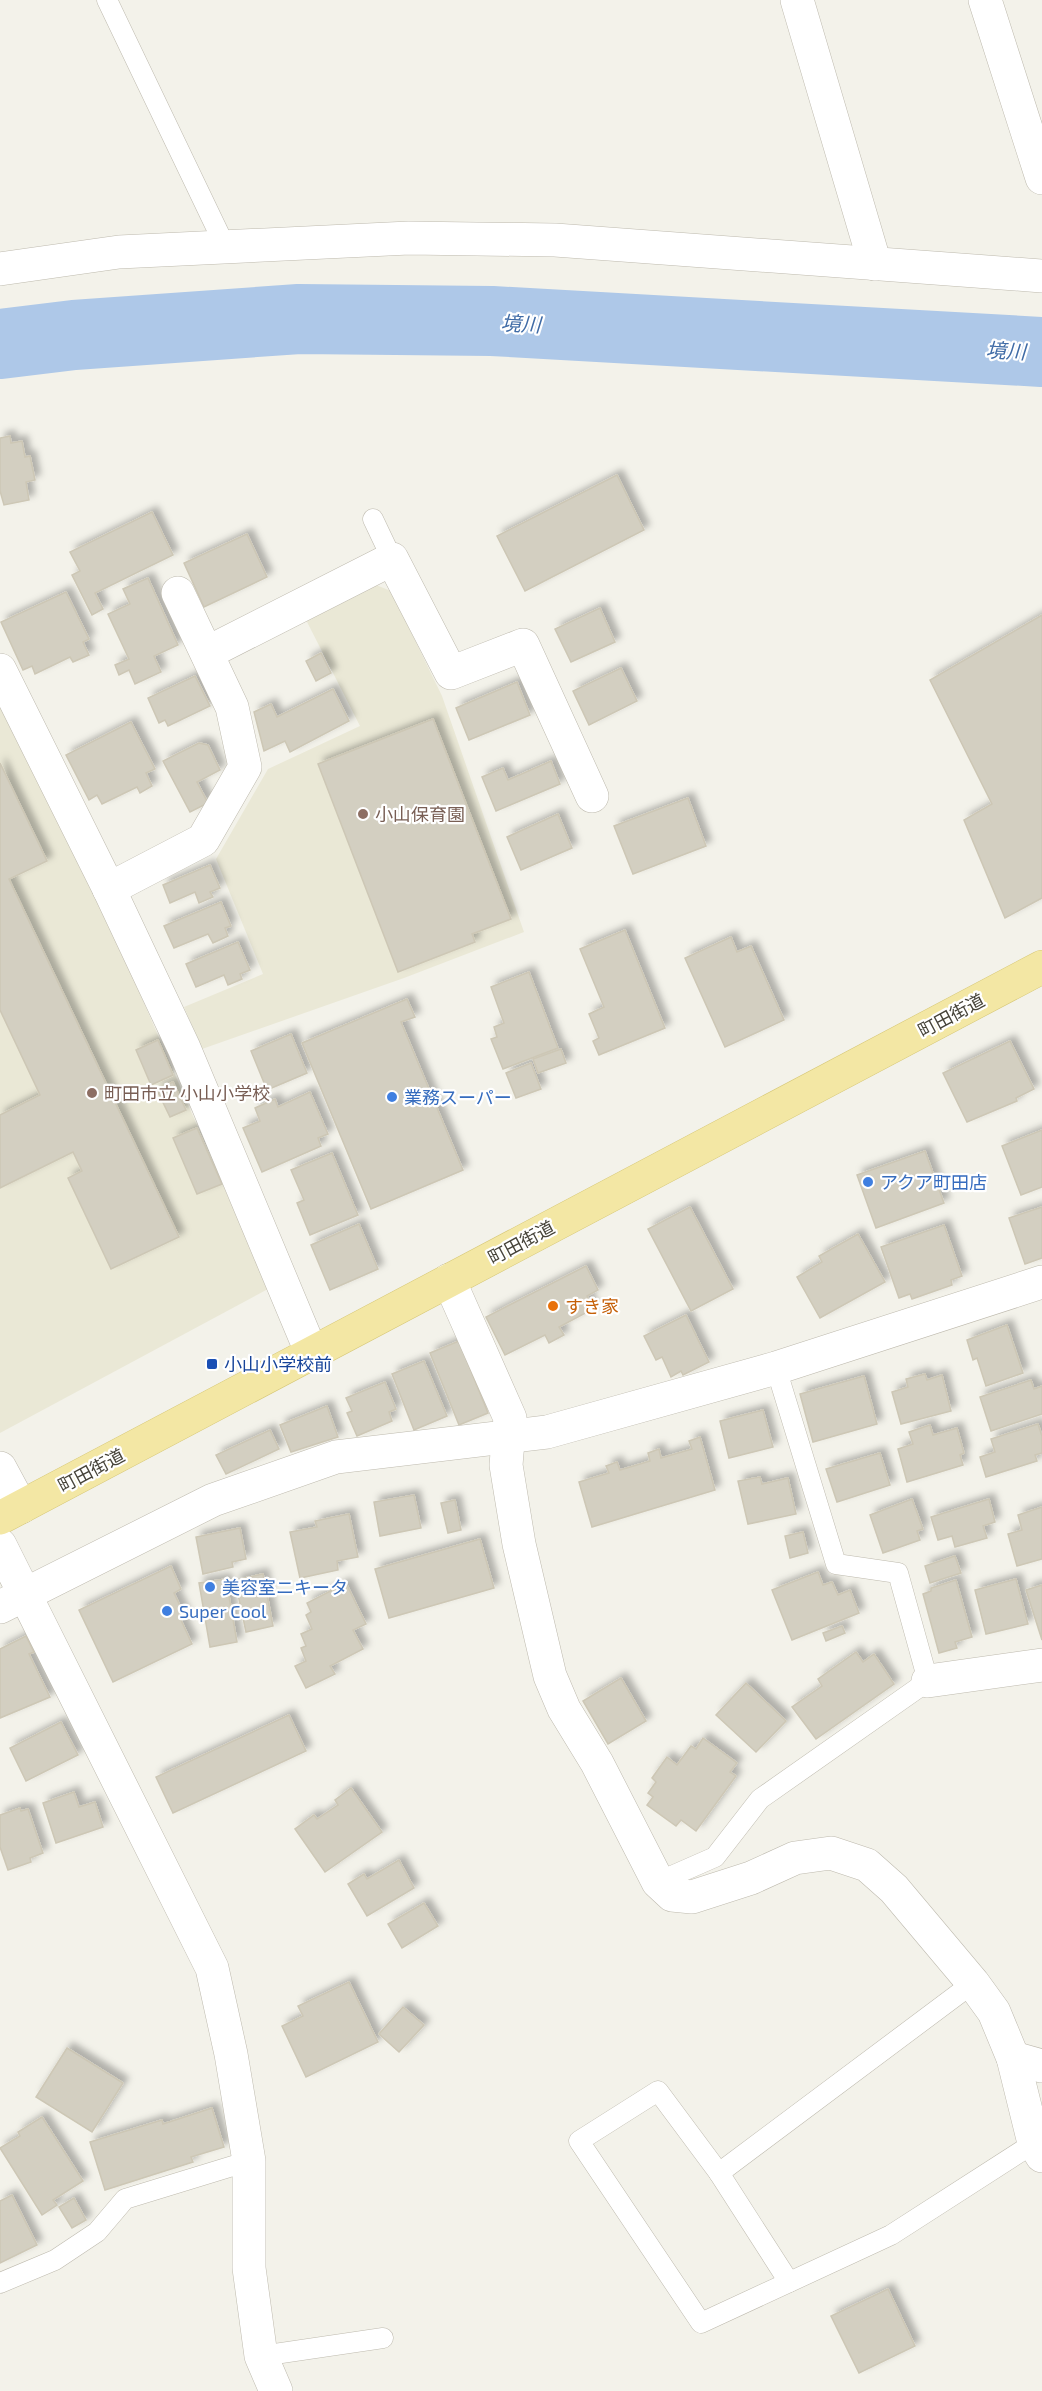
<svg xmlns="http://www.w3.org/2000/svg" width="1042" height="2391" font-family="'Exo 2','Noto Sans JP',sans-serif">
	<style>
		.education { fill: #eae8d6 }
		.lines { fill: none; stroke-linecap: round; stroke-linejoin: round }
		.river { stroke: #aec8e8; stroke-width: 70 }
		.building { fill: #d3cfc1; stroke: #cdc7b5; stroke-width: 1.5; filter: url(#shadow) }
		.lane-casing { stroke: #bebaae; stroke-width: 21 }
		.street-casing { stroke: #bebaae; stroke-width: 34 }
		.primary-casing { stroke: #d6c776; stroke-width: 34 }
		.lane { stroke: #fff; stroke-width: 20 }
		.street { stroke: #fff; stroke-width: 33 }
		.primary { stroke: #f3e7a4; stroke-width: 33 }
		.education-dot { fill: #8d6e63; stroke: #fff; stroke-width: 2 }
		.shop-dot { fill: #3f7fe0; stroke: #fff; stroke-width: 2 }
		.food-dot { fill: #e8710a; stroke: #fff; stroke-width: 2 }
		.transit-dot { fill: #1a4fb4; stroke: #fff; stroke-width: 2 }
		.labels { text-anchor: middle; dominant-baseline: central; stroke-width: 4.5; stroke-linejoin: round; paint-order: stroke }
		.education-label { font-size: 18px; fill: #785e54; stroke: #fff; text-anchor: start }
		.street-label { font-size: 18px; fill: #464339; stroke: #fff }
		.shop-label { font-size: 18px; fill: #366cbe; stroke: #fff; text-anchor: start }
		.food-label { font-size: 18px; fill: #c56008; stroke: #fff; text-anchor: start }
		.transit-label { font-size: 18px; fill: #164399; stroke: #fff; text-anchor: start }
		.water-label { font-size: 20px; font-style: italic; fill: #3f6ba6; stroke: #fff }
	</style>
	<defs>
		<filter id="shadow"><feDropShadow dx="5.5" dy="-5.5" stdDeviation="3" flood-color="#0004"/></filter>
	</defs>
	<rect width="100%" height="100%" fill="#f3f2ea"/>
	<g class="education">
		<path d="M371,583l20,8 51,105 82,236 -120,46 -202,71 -18,-42 79,-33 -47,-115 52,-90 92,-43 -55,-108z"/>
		<path d="M0,701l98,196 170,392 -268,144z"/>
	</g>
	<g class="lines">
		<path class="river" d="M0,344l74,-9 225,-16 193,2 550,31"/>
	</g>
	<g class="building">
		<path d="M10,436l1,7 11,-2 3,16 5,-1 5,24 -9,2 3,18 -25,5 -4,-14v-53z"/>
		<path d="M617,475l27,55 -119,61 -28,-55z"/>
		<path d="M152,512l21,43 -78,38 8,16 -11,6 -20,-40 8,-4 -10,-19z"/>
		<path d="M247,534l20,43 -63,30 -20,-44z"/>
		<path d="M148,578l30,67 -24,11 7,16 -26,12 -6,-14 -10,5 -4,-10 14,-6 -21,-45 22,-10 -7,-15z"/>
		<path d="M66,592l23,47 -6,3 6,13 -16,7 -3,-5 -35,17 -3,-8 -9,4 -22,-48z"/>
		<path d="M600,608l15,34 -44,20 -16,-33z"/>
		<path d="M1042,615v283l-37,20 -41,-98 28,-16 -62,-124z"/>
		<path d="M321,653l10,20 -15,8 -10,-20z"/>
		<path d="M621,668l16,33 -48,24 -16,-34z"/>
		<path d="M195,676l15,30 -42,20 -3,-6 -6,3 -11,-25z"/>
		<path d="M517,682l13,33 -61,25 -13,-32z"/>
		<path d="M333,689l16,32 -59,31 -5,-11 -21,10 -10,-39 17,-8 6,13z"/>
		<path d="M433,719l78,200 -39,15 3,8 -77,30 -80,-208z"/>
		<path d="M131,722l24,47 -9,4 6,13 -12,7 -3,-6 -35,17 -5,-9 -8,5 -23,-45z"/>
		<path d="M199,743l9,2 12,25 -23,12 11,21 -18,9 -27,-51z"/>
		<path d="M551,761l9,23 -64,27 -14,-34 21,-9 5,12z"/>
		<path d="M0,763l47,98 -38,18 170,358 -68,32 -43,-91 14,-7 -9,-19 -73,36v-73l40,-20 -40,-85z"/>
		<path d="M688,798l18,48 -73,28 -19,-48z"/>
		<path d="M558,814l14,34 -51,22 -14,-33z"/>
		<path d="M210,865l10,23 -10,4 3,5 -14,6 -4,-11 -25,11 -7,-18z"/>
		<path d="M221,902l10,24 -6,2 3,8 -15,7 -5,-9 -34,14 -10,-22z"/>
		<path d="M625,930l40,98 -66,27 -6,-14 6,-3 -10,-24 15,-7 -24,-58z"/>
		<path d="M731,937l6,15 14,-6 33,74 -59,27 -40,-89z"/>
		<path d="M238,942l12,28 -10,4 2,5 -14,6 -4,-10 -28,12 -10,-23z"/>
		<path d="M529,972l29,76 -55,21 -12,-30 6,-2 -3,-10 10,-4 -13,-36z"/>
		<path d="M407,999l8,18 -14,5 62,148 -92,39 -69,-166z"/>
		<path d="M291,1034l16,39 -40,17 -16,-39z"/>
		<path d="M158,1040l15,35 -22,10 -15,-35z"/>
		<path d="M1010,1041l24,48 -18,9 1,3 -50,21 -24,-49z"/>
		<path d="M561,1049l5,14 -28,10 -5,-14z"/>
		<path d="M531,1063l10,26 -25,9 -10,-25z"/>
		<path d="M173,1082l13,28 -16,7 -13,-27z"/>
		<path d="M310,1092l18,42 -10,4 3,8 -59,26 -19,-44 17,-7 -5,-13 20,-9 3,8z"/>
		<path d="M197,1128l25,56 -25,10 -24,-56z"/>
		<path d="M1042,1130v57l-21,8 -19,-49z"/>
		<path d="M925,1151l19,52 -68,25 -19,-53z"/>
		<path d="M332,1153l26,62 -48,20 -13,-32 7,-3 -13,-30z"/>
		<path d="M690,1207l43,82 -42,22 -43,-82z"/>
		<path d="M1042,1207v51l-17,6 -16,-46z"/>
		<path d="M359,1224l19,45 -48,21 -19,-45z"/>
		<path d="M944,1225l18,51 -11,4 1,5 -40,14 -2,-5 -11,4 -18,-51z"/>
		<path d="M858,1234l27,48 -65,36 -23,-41 25,-15 -3,-6z"/>
		<path d="M586,1266l12,24 -11,6 6,13 -34,18 5,8 -15,8 -4,-8 -40,20 -19,-38z"/>
		<path d="M686,1315l23,47 -26,13 -2,-4 -10,6 -9,-20 -6,3 -12,-24z"/>
		<path d="M1007,1325l16,48 -37,13 -9,-28 -4,2 -6,-20z"/>
		<path d="M459,1341l29,72 -29,12 -29,-72z"/>
		<path d="M424,1361l23,55 -33,14 -22,-56z"/>
		<path d="M925,1374l2,6 15,-5 9,36 -50,13 -9,-32 16,-5 -2,-8z"/>
		<path d="M864,1376l13,48 -64,18 -13,-48z"/>
		<path d="M1031,1380l3,9 8,-3v28l-51,17 -11,-34z"/>
		<path d="M385,1382l11,27 -7,3 3,9 -35,15 -10,-23 5,-2 -6,-13z"/>
		<path d="M327,1406l11,31 -47,15 -11,-27z"/>
		<path d="M763,1410l10,37 -44,11 -9,-37z"/>
		<path d="M1038,1424l4,12v17l-7,2 2,6 -51,16 -6,-20 15,-5 -4,-13z"/>
		<path d="M930,1425l3,10 24,-7 7,25 -4,2 3,10 -56,17 -9,-33 15,-5 -4,-12z"/>
		<path d="M270,1430l9,19 -53,25 -10,-19z"/>
		<path d="M700,1437l15,53 -123,37 -13,-45 30,-9 -3,-7 11,-4 3,8 30,-9 -2,-8 11,-4 2,9 31,-9 -3,-8z"/>
		<path d="M880,1453l10,32 -53,17 -11,-33z"/>
		<path d="M760,1477l2,7 26,-6 8,36 -48,10 -10,-43z"/>
		<path d="M414,1495l7,33 -41,8 -6,-34z"/>
		<path d="M912,1499l11,30 -6,2 3,9 -37,13 -13,-38z"/>
		<path d="M989,1499l6,23 -12,4 4,12 -32,9 -3,-11 -14,4 -7,-23z"/>
		<path d="M455,1500l6,30 -13,3 -7,-30z"/>
		<path d="M1042,1507v52l-25,7 -9,-32 14,-4 -4,-15z"/>
		<path d="M349,1514l9,43 -21,4 1,9 -38,8 -10,-46 27,-5 -2,-6z"/>
		<path d="M240,1528l6,31 -14,3 1,5 -30,7 -7,-37z"/>
		<path d="M803,1532l5,21 -18,5 -5,-22z"/>
		<path d="M480,1539l14,49 -105,30 -14,-49z"/>
		<path d="M955,1556l6,17 -31,10 -5,-17z"/>
		<path d="M171,1566l10,23 -7,4 12,25 -5,2 11,24 -79,38 -34,-72z"/>
		<path d="M818,1572l5,13 9,-3 6,13 12,-5 9,23 -67,27 -20,-50z"/>
		<path d="M263,1574l10,52 -27,6 -11,-52z"/>
		<path d="M226,1579l11,63 -27,5 -11,-64z"/>
		<path d="M1016,1579l12,45 -42,10 -11,-44z"/>
		<path d="M956,1580l16,57 -17,5 2,6 -18,5 -16,-59 8,-3v-3z"/>
		<path d="M346,1583l20,41 -13,6 10,19 -33,17 5,8 -29,14 -11,-22 11,-5 -5,-13 5,-2 -5,-12 11,-5 -6,-14 5,-3 -4,-9z"/>
		<path d="M1042,1585v55l-16,-50z"/>
		<path d="M842,1626l3,7 -19,8 -3,-8z"/>
		<path d="M26,1636l8,16 -5,2 21,43 -50,21v-69z"/>
		<path d="M856,1652l7,10 11,-8 20,30 -78,55 -24,-32 30,-21 -4,-7z"/>
		<path d="M621,1678l25,43 -38,23 -25,-43z"/>
		<path d="M746,1683l40,38 -30,31 -40,-37z"/>
		<path d="M289,1715l17,36 -133,62 -17,-36z"/>
		<path d="M61,1722l17,33 -52,26 -16,-33z"/>
		<path d="M703,1738l34,25 -7,9 6,4 -40,55 -15,-11 -5,6 -29,-21 6,-8 -5,-4 8,-11 -4,-4 15,-21 10,8 14,-19 5,3z"/>
		<path d="M351,1788l31,44 -57,40 -30,-43 19,-14 3,4 21,-14 -3,-5z"/>
		<path d="M74,1792l5,15 16,-5 8,25 -47,16 -13,-40z"/>
		<path d="M20,1808l1,3 7,-2 15,44 -13,5 1,4 -23,8 -8,-23v-32z"/>
		<path d="M399,1860l15,28 -47,28 -19,-32 16,-10 3,5z"/>
		<path d="M424,1903l14,23 -36,22 -14,-24z"/>
		<path d="M349,1982l29,60 -72,35 -24,-51 21,-10 -5,-10z"/>
		<path d="M403,2007l21,18 -25,27 -20,-18z"/>
		<path d="M67,2048l56,35 -31,49 -56,-35z"/>
		<path d="M212,2108l12,39 -33,10 2,5 -88,28 -15,-48 72,-22 1,4z"/>
		<path d="M42,2117l41,64 -30,19 4,5 -15,10 -42,-67 20,-12 -2,-4z"/>
		<path d="M12,2195l25,50 -37,18v-62z"/>
		<path d="M74,2198l12,22 -14,8 -13,-21z"/>
		<path d="M888,2289l27,57 -56,27 -28,-57z"/>
	</g>
	<g class="lines">
		<defs>
			<g id="lane">
				<path d="M107,0l118,246"/>
				<path d="M373,519l19,40"/>
				<path d="M658,1882l57,-25 45,-58 168,-118 -30,-108 -62,-9 -60,-196"/>
				<path d="M973,1983l-254,190 -61,-82 -79,50 122,182 190,-88 143,-92"/>
				<path d="M719,2173l70,109"/>
				<path d="M0,2283l55,-23 42,-28 28,-33 124,-38"/>
				<path d="M261,2356l122,-18"/>
			</g>
			<g id="street">
				<path d="M797,0l78,264"/>
				<path d="M985,0l57,178"/>
				<path d="M0,269l119,-17 290,-14 146,2 487,36"/>
				<path d="M207,653l185,-94 59,114 72,-28 69,151"/>
				<path d="M0,670l109,219 75,159 128,306"/>
				<path d="M109,889l94,-49 42,-73 -13,-60 -54,-114"/>
				<path d="M449,1280l61,138 -4,47 13,79 31,132 14,33 33,54 61,119 14,13 20,2 59,-19 44,-20 36,-5 36,12 27,24 79,94 21,29 19,46 21,85 8,13"/>
				<path d="M0,1468l21,39"/>
				<path d="M0,1545l212,423 19,86 18,107v107l12,88 15,35"/>
				<path d="M0,1607l213,-107 123,-43 211,-25 229,-64 266,-86"/>
				<path d="M928,1681l114,-16"/>
				<path d="M1013,2058l29,8"/>
			</g>
			<path id="primary" d="M0,1518l1042,-551"/>
		</defs>
		<use href="#lane" class="lane-casing"/>
		<use href="#street" class="street-casing"/>
		<use href="#primary" class="primary-casing"/>
		<use href="#lane" class="lane"/>
		<use href="#street" class="street"/>
		<use href="#primary" class="primary"/>
	</g>
	<g class="education-dot">
		<circle cx="363" cy="814" r="6"/>
		<circle cx="92" cy="1093" r="6"/>
	</g>
	<g class="shop-dot">
		<circle cx="392" cy="1097" r="6"/>
		<circle cx="868" cy="1182" r="6"/>
		<circle cx="210" cy="1587" r="6"/>
		<circle cx="167" cy="1611" r="6"/>
	</g>
	<circle class="food-dot" cx="553" cy="1306" r="6"/>
	<rect class="transit-dot" x="206" y="1358" width="12" height="12" rx="3"/>
	<g class="labels">
		<g class="education-label">
			<text x="375" y="814">小山保育園</text>
			<text x="104" y="1093">町田市立 小山小学校</text>
		</g>
		<g class="street-label">
			<text transform="translate(951 1015) rotate(-28)">町田街道</text>
			<text transform="translate(521 1242) rotate(-28)">町田街道</text>
			<text transform="translate(91 1470) rotate(-28)">町田街道</text>
		</g>
		<g class="shop-label">
			<text x="404" y="1097">業務スーパー</text>
			<text x="880" y="1182">アクア町田店</text>
			<text x="222" y="1587">美容室ニキータ</text>
			<text x="179" y="1611">Super Cool</text>
		</g>
		<g class="food-label">
			<text x="565" y="1306">すき家</text>
		</g>
		<g class="transit-label">
			<text x="224" y="1364">小山小学校前</text>
		</g>
		<g class="water-label">
			<text transform="translate(521 323) rotate(3)">境川</text>
			<text transform="translate(1006 350) rotate(3)">境川</text>
		</g>
	</g>
</svg>
